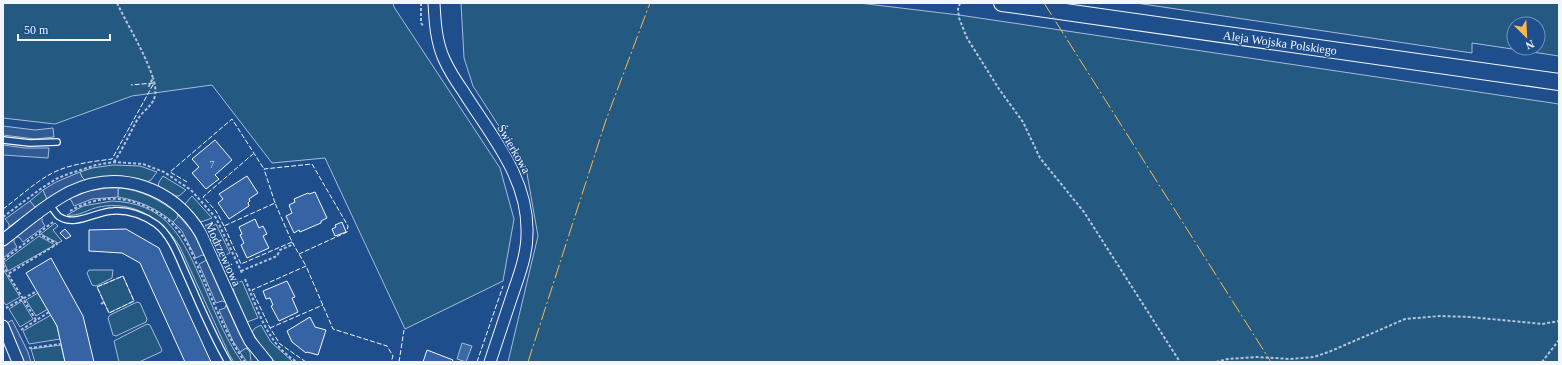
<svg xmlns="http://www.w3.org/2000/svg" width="1562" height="365" font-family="'Times New Roman',serif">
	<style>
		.green { fill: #245a82; stroke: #a8bbd7; fill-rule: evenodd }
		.parking { fill: #305b95; stroke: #a8bbd7 }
		.water { fill: #3b69a3; stroke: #a8bbd7 }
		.building { fill: #3563a3; stroke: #f2f6ff }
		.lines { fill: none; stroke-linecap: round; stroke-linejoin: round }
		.lane-casing { stroke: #f2f6ff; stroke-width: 8 }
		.street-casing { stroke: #f2f6ff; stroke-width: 13 }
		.secondary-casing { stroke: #f2f6ff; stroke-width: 18 }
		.path { stroke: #b3c4dc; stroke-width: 2; stroke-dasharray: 3 2; stroke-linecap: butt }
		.lane { stroke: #1f4e8c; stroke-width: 5.5 }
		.street { stroke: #1f4e8c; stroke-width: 11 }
		.secondary { stroke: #1f4e8c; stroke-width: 16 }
		.fence { stroke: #f2f6ff; stroke-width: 1; stroke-dasharray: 5 2; stroke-linecap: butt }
		.power { stroke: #ffb74d; stroke-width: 1; stroke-dasharray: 14 3 2 3; stroke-linecap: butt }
		.labels { text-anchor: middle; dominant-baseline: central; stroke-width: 3; stroke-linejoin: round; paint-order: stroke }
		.number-label { font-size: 10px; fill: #c3d1e8 }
		.street-label { font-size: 12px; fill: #f2f6ff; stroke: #1f4e8c }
	</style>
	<rect width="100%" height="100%" fill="#1f4e8c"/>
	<g class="green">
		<path d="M3,3h390l1,4 106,161 14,51 -11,62 -98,48 -80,-171 -53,5 -60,-78 -80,11 -77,28 -52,-6z"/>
		<path d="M461,3h398l100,12 600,89v258h-1051l30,-126 -12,-68 -53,-82 -9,-28z"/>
		<path d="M1136,3h423v53l-87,-13v10zM1514,24h24v24h-24z"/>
		<path d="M113,165l27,1 17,6 -6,8 -4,2c-21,-6 -40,-6 -62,-2l-3,-3 -2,-5 12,-4z"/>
		<path d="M163,176l23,14 -7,6h-4l-17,-9 1,-5z"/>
		<path d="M120,188c21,2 40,12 57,25l1,4 -5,5c-17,-14 -33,-21 -55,-25v-8z"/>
		<path d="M43,190l4,9 -11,8h-2l-4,-6z"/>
		<path d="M192,196l20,22 -11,4 -16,-18z"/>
		<path d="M112,201c51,2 68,31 87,74 13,29 24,61 43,87h-8l-5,-8 -49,-107c-17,-28 -47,-47 -81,-40 -10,2 -21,10 -32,8l16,-9z"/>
		<path d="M55,223l3,3 -5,4 9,11 -4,2 -17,-9z"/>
		<path d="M216,224l14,29 -8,4 -4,-1 -11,-24 2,-4z"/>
		<path d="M39,236l16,9 -47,26 -4,-9z"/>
		<path d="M3,269l17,28 -14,8 -3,-4z"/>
		<path d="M89,270h24l-1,8 -16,8 -4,-1 -5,-12z"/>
		<path d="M123,276l11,25 -25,12 -12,-26z"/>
		<path d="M242,281l16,37 -11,4 -13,-30c-2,-7 3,-9 8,-11z"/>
		<path d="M38,293l10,16 -12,7 -10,-16z"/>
		<path d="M22,301l11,18 -13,8 -11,-18z"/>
		<path d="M137,302l3,1 7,16 -1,3 -30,14 -3,-1 -5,-17 2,-3z"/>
		<path d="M51,315l6,11 3,13 -31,5 -6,-13z"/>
		<path d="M147,324l3,1 12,25 -1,2 -22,10h-20l-5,-21z"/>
		<path d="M261,325l10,17 22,20h-18l-14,-16 -9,-14 3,-4z"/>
		<path d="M61,345l4,17h-30l-4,-13z"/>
		<path d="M246,348l4,4 1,10h-4l-7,-10z"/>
	</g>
	<g class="parking">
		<path d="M3,126l32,4 18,-2 1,9 -19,2 -32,-4z"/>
		<path d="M3,145l22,3h24l-1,10 -45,-3z"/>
		<path d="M80,172l2,5 3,3 -19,7 -19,12 -4,-9 13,-8z"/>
		<path d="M107,188h13l-2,1v8l-26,2 -18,7 -3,-6 -2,-1 18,-8z"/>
		<path d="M30,201l4,5 2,1 -27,20v-3l-4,-5z"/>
		<path d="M178,215l15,17 12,24 -3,-1 -6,3 -14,-27 -9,-9 5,-5z"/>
		<path d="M42,217v4l3,5 -22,16 -4,-5h-3z"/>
		<path d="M14,238v4l3,5 -14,11v-12z"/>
		<path d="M206,259l19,43 -3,-1 -6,2 -17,-39 6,-3z"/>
		<path d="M226,305l14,30 8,14 -2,-1 -6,4 -7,-11 -14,-31 6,-2z"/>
		<path d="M12,320l16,32 3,10h-9l-17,-38z"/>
	</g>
	<path class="water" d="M462,343l10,3 -6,16 -9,-3z"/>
	<g class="building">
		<path d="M215,140l17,20 -17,15 4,4 -13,10 -14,-16 7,-6 -7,-8z"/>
		<path d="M247,176l11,17 -9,6 1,2 -2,2 1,3 -20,13 -11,-16 5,-4 -4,-5z"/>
		<path d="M315,192l12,26 -6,3v2l-21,9 -1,-2 -5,3 -8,-17 6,-3 -3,-8 6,-3 -1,-3 14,-6 1,1z"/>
		<path d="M255,219l4,9 4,-2 4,8 -4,2 6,12 -22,10 -6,-13 3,-2 -4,-8 2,-1 -3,-7z"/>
		<path d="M342,222l4,10 -11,4 -3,-7 4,-2 -1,-2z"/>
		<path d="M65,229l6,7 -5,3 -6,-6z"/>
		<path d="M126,229l33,19 52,114h-26l-45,-99 -18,-10 -33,-2v-21z"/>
		<path d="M51,258l32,58 11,46h-29l-8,-36 -31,-53z"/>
		<path d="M287,281l8,16 -3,1 6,14 -19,9 -8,-15 2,-1 -3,-7 -4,1 -3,-8z"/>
		<path d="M310,317l5,10 11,3 -8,25 -11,-3 -1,1 -14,-11 -5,-11z"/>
		<path d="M427,350l26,10 -1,2h-29z"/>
	</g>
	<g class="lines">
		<defs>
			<g id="lane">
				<path d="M3,140l27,3 27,-1"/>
				<path d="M50,205c3,3 6,10 10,12 15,10 37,-6 53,-6 15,-1 31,5 43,13 16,12 23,35 31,52 13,29 25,59 41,86"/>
			</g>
			<g id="street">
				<path d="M434,3c1,19 2,38 10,56 5,11 12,22 19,32 28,45 66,87 64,143 0,22 -9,44 -16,65 -7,21 -14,42 -21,63"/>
				<path d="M3,240c21,-16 43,-36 67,-48 50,-24 104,-4 131,42l43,95 6,12 17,21"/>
				<path d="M3,326l15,36"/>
			</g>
			<path id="secondary" d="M1002,3l557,79"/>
		</defs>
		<use href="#lane" class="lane-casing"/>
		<use href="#street" class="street-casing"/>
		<use href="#secondary" class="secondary-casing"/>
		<g class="path">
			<path d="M117,3c12,25 27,48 36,75l-5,10"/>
			<path d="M421,3v20l3,4"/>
			<path d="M960,3l-2,6 1,9 8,20 32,51 24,33 17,36 44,54 96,150"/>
			<path d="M114,162c8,-12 14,-25 21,-38 9,-19 27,-18 18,-46"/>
			<path d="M70,211c19,-11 42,-16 64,-9 18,6 36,16 47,32 8,10 13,24 18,35 14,31 26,65 46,93"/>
			<path d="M3,217l36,-27 17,-11 12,-5 28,-9 18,-3 29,2 21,8 27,18 25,28 26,55"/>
			<path d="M3,260l50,-38"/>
			<path d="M3,265l5,9"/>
			<path d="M241,271l36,-15 3,-6 14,-6"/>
			<path d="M245,279c13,31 22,65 52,83"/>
			<path d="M101,304l3,-2"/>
			<path d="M6,308l31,-17"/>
			<path d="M36,320l-28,-46 49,-30 -18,-10"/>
			<path d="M21,330l28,-18"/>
			<path d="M29,348l32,-4"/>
			<path d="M1216,362l12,-3 29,-2 33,2 24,-2 17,-6 74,-32 35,-3 31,1 71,7 17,-3"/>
			<path d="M1542,362l17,-22"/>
		</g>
		<use href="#lane" class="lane"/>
		<use href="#street" class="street"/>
		<use href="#secondary" class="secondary"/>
		<g class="fence">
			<path d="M187,182l-17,-10 62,-53 32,50"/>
			<path d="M275,203l-11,-34 48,-5 36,62 -1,6 -48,22"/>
			<path d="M3,209c14,-10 29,-24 44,-33 20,-12 43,-14 65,-17l42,-76 -23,2"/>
			<path d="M224,226l-8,-15 -13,-14 50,-43"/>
			<path d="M292,242l-51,22 -17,-38 51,-23 17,39 14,24"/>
			<path d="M123,276l11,25 -25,12 -12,-26z"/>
			<path d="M270,328l53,-23"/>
			<path d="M306,362l-26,-18 -10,-16 -18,-38 54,-24 27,63 54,17 6,10 -2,6"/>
			<path d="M399,362l5,-32"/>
			<path d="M477,362l26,-76"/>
		</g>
		<g class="power">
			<path d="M1044,3l227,359"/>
			<path d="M528,362l78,-242 44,-117"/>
		</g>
	</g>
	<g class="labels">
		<g class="number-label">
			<text x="212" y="164">7</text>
		</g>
		<g class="street-label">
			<text transform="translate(1280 43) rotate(8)">Aleja Wojska Polskiego</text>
			<text transform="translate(514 149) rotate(60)">Świerkowa</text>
			<text transform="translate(223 254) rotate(65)">Modrzewiowa</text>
		</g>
	</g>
	<rect width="1562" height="365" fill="none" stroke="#f2f6ff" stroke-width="8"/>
	<g transform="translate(1526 36) rotate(156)"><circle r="19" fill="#1f4e8c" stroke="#7391ba"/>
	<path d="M0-3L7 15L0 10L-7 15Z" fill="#ffb74d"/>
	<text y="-6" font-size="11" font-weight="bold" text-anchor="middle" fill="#f2f6ff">N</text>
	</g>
	<path d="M18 34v6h92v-6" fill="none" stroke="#f2f6ff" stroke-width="2"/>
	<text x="24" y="34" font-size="12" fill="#f2f6ff" stroke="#1f4e8c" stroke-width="3" paint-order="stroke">50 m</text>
</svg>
